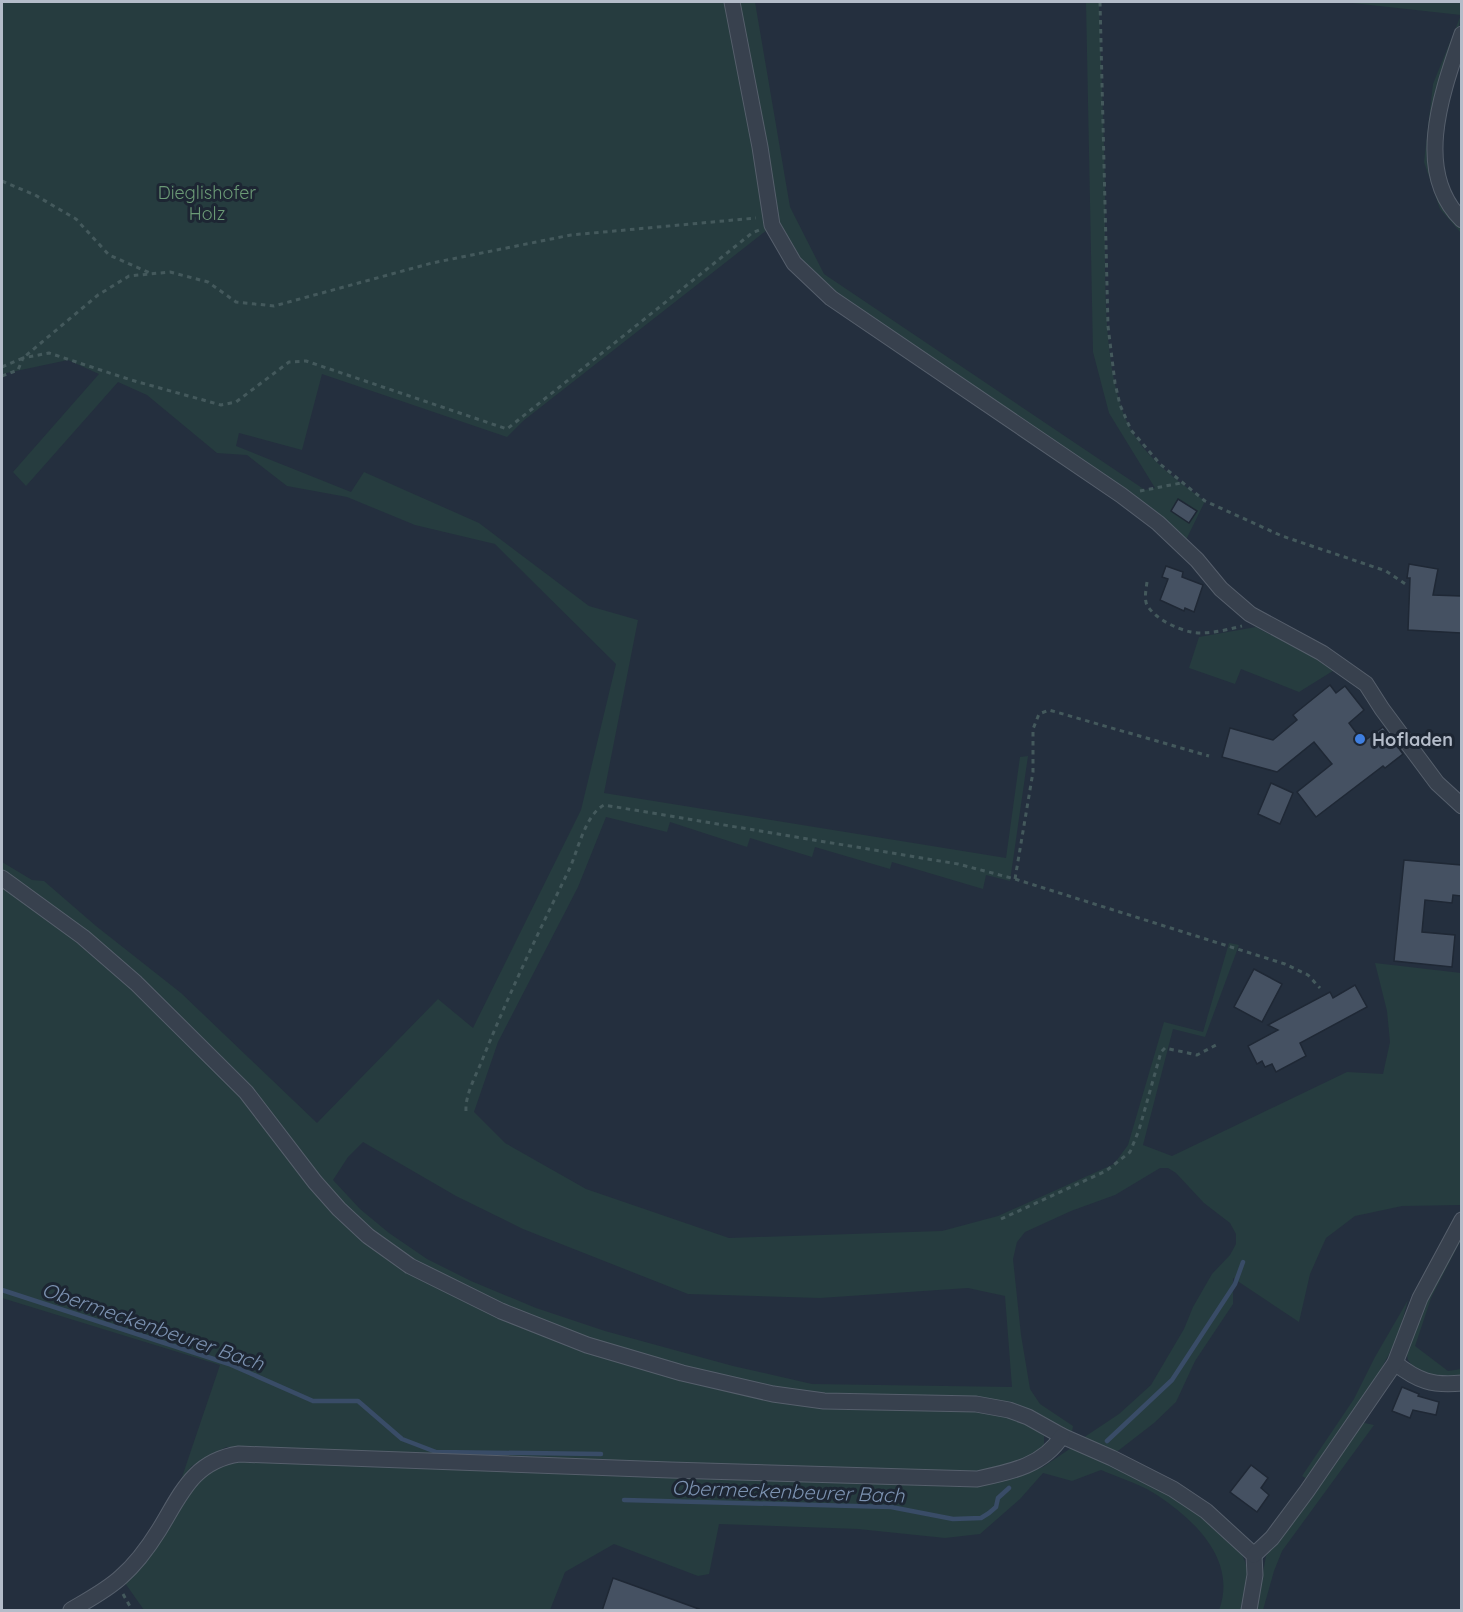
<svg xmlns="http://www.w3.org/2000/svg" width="1463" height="1612" font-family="Quicksand,sans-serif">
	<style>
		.green { fill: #263c3f; fill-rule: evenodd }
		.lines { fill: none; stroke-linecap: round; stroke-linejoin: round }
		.stream { stroke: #394c67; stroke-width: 4.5 }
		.building { fill: #455162; stroke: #1f2835; stroke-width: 1.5 }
		.minor-casing { stroke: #565f6c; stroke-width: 17 }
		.path { stroke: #44595c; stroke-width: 3; stroke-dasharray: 4.5 4.5; stroke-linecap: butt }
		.minor { stroke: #38414e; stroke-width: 15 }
		.shop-dot { fill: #3f7fe0; stroke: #1d2633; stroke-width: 2 }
		.labels { text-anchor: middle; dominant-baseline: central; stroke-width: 6; stroke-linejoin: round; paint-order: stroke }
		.park-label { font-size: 18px; fill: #6b9a76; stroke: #1d2633 }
		.poi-label { font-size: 18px; font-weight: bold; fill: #b4bcc9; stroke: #1d2633; text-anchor: start }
		.water-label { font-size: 20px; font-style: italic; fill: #7c92b1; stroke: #1d2633 }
	</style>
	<rect width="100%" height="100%" fill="#242f3e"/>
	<g class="green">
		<path d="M2,2h726l29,147 6,66 4,15 -244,191 -16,16 -185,-63 -20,76 -63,-17 -3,13 115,46 13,-20 115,51 110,83 49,14 -34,173 402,65 14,-101 8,-1 -18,125 -24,-6 -3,14 -91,-27 -2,7 -75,-22 -3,10 -62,-19 -3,9 -77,-25 -3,10 -61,-15 -28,70 -80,155 -24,70 31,31 81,46 143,49 213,-7 56,-15 116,-52 14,-19 36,-123 39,10 26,-89 10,2 -34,92 -32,-8 -30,116 29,11 175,-84 36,2 7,-32 -3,-31 -12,-48 86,10v232l-59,1 -47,10 -29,22 -16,36 -11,48 -66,-44v26l-38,57 -19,41 -22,21 -40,31 -34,-14 39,-26 32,-29 33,-56 9,-22 19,-33 18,-19 6,-11v-10l-6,-11 -26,-20 -28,-30 -8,-5h-8l-45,27 -44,16 -46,21 -8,10 -4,17 8,76 9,54 10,15 33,22 -1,6 -58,-26 -184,-10 -46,-5 -156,-38 -133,-49 -96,-51 -56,-45 -133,-156 -208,-181v-9l30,18 12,1 52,45 85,67 136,130 121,-124 35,29 108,-218 35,-146 -121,-120 -80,-19 -68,-28 -60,-11 -40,-31 -30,-2 -70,-58 -29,-13 -92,104 -13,-14 86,-98 -31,-14 -66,14zM363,1142l93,54 67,33 165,65 132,4 148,-10 37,8 7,91 -200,-3 -79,-18 -128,-35 -69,-23 -65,-27 -44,-22 -38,-26 -29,-24 -27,-29 15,-23z"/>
		<path d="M736,2h19l35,205 34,67 321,216 10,-2 -46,-75 -16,-61 -7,-350h13c2,62 5,125 6,187 1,68 -6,179 25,239 17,31 48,53 75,73l-20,41 -377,-269 -32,-51z"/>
		<path d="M1343,2h118v13l-5,27 -26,116 31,70v5l-21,-24 -16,-47 9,-78 28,-69z"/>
		<path d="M1256,627l80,42 -37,23 -58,-23 -6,15 -46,-16 10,-31z"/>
		<path d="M2,886l98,73 98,90 200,217 39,22 86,38 163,55 281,27c27,5 57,8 77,28v8l-4,8 -26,11 -40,11 -748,-27 -34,19 -11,14 39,-115 -218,-67z"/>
		<path d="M1461,1229v11l-30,58 -16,48 33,25 13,-2v9l-33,-3 -13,-6 -7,-9 -2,-10 6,-20z"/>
		<path d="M1408,1300l-11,39 -18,34 -72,106 -5,-3 52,-77 21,-42z"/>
		<path d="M1360,1422l14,3 -92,126 -8,20 -11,39h-7l10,-54z"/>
		<path d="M1074,1446c53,26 108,49 151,90 9,9 18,16 21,29 4,15 -1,31 -4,45h-23c18,-48 -22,-88 -59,-113 -17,-12 -40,-19 -59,-27l-29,11 -29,-8 -23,26 -40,35 -35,4 -87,-9 -139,-5 -10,50 -11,2 -84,-32 -49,28 -15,38h-406l-19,-27 55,-82 31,-32 30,-10 767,19 35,-11z"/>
	</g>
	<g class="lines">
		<g class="stream">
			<path d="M2,1290l227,74 84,37h45l44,38 34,13 165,2"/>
			<path d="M1107,1441l65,-61 63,-96 8,-22"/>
			<path d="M624,1500l267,7 62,12 28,-1 8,-5 7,-6 2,-9 11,-10"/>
		</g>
	</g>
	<g class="building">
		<path d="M1178,499l19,12 -8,12 -18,-12z"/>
		<path d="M1409,564l29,5 -5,26 28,1v37l-53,-3 2,-52h-3z"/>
		<path d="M1166,566l17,6 -1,5 21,8 -9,27 -9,-4 -1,3 -24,-11 8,-21 -6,-2z"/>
		<path d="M1330,685l6,8 9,-7 19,24 -15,13 14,19 20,-15 20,27 -18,14 -2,-2 -67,51 -19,-25 35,-28 -18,-22 -37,30 -55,-15 8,-29 43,12 24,-20 -4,-5z"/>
		<path d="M1271,783l22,10 -13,31 -22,-10z"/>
		<path d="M1404,860l57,5v31l-8,-1 -1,8 -27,-3 -3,32 33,3 -3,32 -58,-6z"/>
		<path d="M1254,969l28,15 -20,38 -28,-15z"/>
		<path d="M1355,985l12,22 -67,36 6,13 -30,16 -4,-8 -7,3 -3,-6 -5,3 -9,-18 30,-16 -10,-5 62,-33 3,6z"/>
		<path d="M1402,1387l17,7 -1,2 21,6 -3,13 -23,-5 -3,8 -18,-7z"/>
		<path d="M1251,1465l17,13 -7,10 8,7 -12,17 -27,-20z"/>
		<path d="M613,1578l86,31 -1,2h-96z"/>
	</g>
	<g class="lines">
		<defs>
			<g id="minor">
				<path d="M732,2l28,145 12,78 22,38 37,35 290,197 37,28 39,37 24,29 29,25 72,39 44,31 16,25 55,74 25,23"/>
				<path d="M1462,34c-19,56 -50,137 0,186"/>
				<path d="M2,878l81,59 53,46 110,109 69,90 24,27 29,27 42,30 91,45 86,34 95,28 91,21 51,7 152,3 33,6 19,7 34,19 50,22 61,31 33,22 48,44 1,20 -6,35"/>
				<path d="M1395,1363c23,18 37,23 67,20"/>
				<path d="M1254,1555l18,-17 35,-47 88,-128 25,-65 42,-78"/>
				<path d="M71,1610c17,-10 36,-20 50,-33 15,-13 28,-31 38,-47 22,-36 34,-69 80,-76l431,16 307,9c33,-7 66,-13 85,-43"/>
			</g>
		</defs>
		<use href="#minor" class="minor-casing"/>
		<g class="path">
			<path d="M1100,2l8,324 7,57 5,22 11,25 29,34 45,37 77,35 104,35 21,14"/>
			<path d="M2,181l33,14 41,24 33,36 41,18"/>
			<path d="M2,367l21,-9 75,-63 31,-19 41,-4 38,10 28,20 38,4 158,-43 139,-28 185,-17"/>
			<path d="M2,376l16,-6 5,-12 26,-5 82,27 90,25 15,-3 53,-40 17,-1 201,68 245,-196 7,-3"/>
			<path d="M1140,491l41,-8"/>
			<path d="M1147,582c-1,8 -3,17 0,23 8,14 30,24 44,27 16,3 35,-2 51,-6"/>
			<path d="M1015,879l18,-107v-43l6,-15 10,-4 160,46"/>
			<path d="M466,1111c-1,-15 9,-34 15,-48 26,-65 56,-128 87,-191 10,-20 16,-56 36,-67l354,59 57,15 270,85 23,11 12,13"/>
			<path d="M1001,1219l105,-48 24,-19 9,-22 22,-78 4,-4 32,7 19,-10"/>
			<path d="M123,1594l9,16"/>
		</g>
		<use href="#minor" class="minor"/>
	</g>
	<circle class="shop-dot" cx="1360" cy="739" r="6"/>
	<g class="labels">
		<g class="park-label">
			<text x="207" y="192">Dieglishofer<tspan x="207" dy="21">Holz</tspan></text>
		</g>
		<g class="poi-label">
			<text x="1372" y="739">Hofladen</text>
		</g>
		<g class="water-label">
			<text transform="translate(153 1326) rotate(19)">Obermeckenbeurer Bach</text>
			<text transform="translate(788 1491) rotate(2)">Obermeckenbeurer Bach</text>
		</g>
	</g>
	<rect width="1463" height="1612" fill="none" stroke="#b4bcc9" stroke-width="6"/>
</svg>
